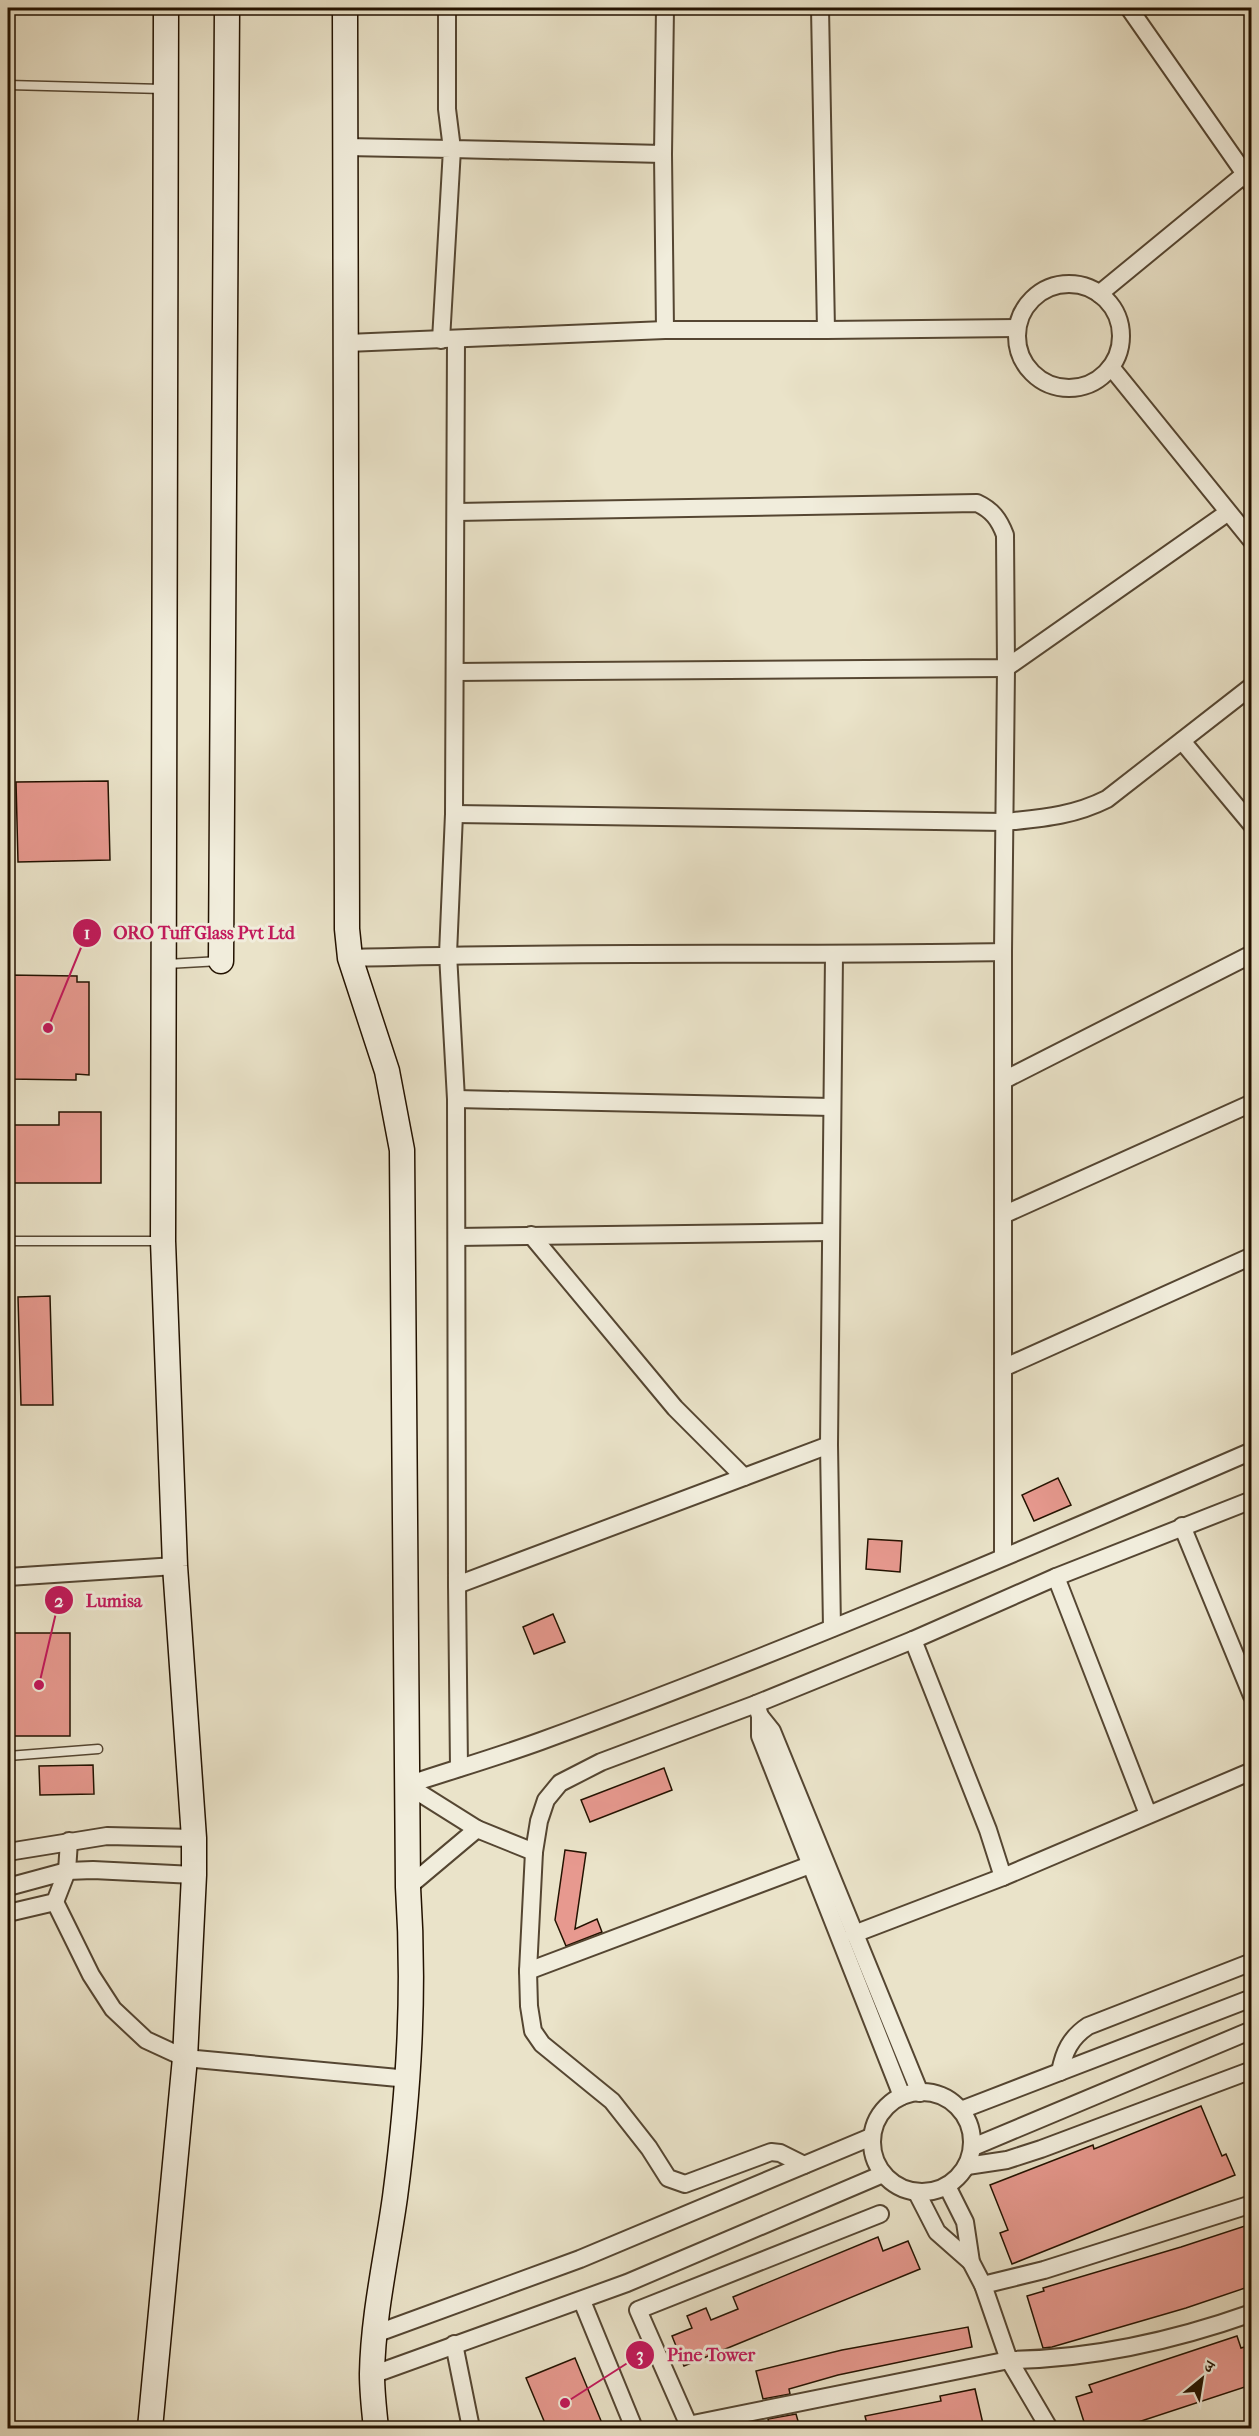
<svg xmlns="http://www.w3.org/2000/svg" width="1259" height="2436" font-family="'IM FELL French Canon','Noto Serif Devanagari',serif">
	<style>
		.building { fill: #e7998f; stroke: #231200; stroke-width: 1.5 }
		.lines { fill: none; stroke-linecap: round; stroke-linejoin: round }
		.lane-casing { stroke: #554632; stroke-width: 11 }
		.street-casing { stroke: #554632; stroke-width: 20 }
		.secondary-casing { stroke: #231200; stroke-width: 27 }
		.lane { stroke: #f1eddc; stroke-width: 8 }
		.street { stroke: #f1eddc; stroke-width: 16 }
		.secondary { stroke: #f1eddc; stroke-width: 24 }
		.leader { fill: none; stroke: #c2185b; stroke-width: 2 }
		.callout-dot { fill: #c2185b; stroke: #f1eddc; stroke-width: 2 }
		.mark-label { font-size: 18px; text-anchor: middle; font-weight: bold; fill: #fff }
		.callout-label { font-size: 18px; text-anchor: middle; font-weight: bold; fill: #c2185b; stroke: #f1eddc; stroke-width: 6; stroke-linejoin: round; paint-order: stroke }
	</style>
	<rect width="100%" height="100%" fill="#eae3c9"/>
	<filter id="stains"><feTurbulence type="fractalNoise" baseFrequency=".00333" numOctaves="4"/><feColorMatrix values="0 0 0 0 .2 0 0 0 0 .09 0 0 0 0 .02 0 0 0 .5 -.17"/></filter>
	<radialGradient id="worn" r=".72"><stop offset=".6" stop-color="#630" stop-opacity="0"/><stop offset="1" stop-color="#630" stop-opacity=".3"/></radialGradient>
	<g class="building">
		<path d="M108,781l2,79 -92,2 -2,-80z"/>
		<path d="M8,975l69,1v6h12v93l-13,-1v6l-68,-1z"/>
		<path d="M59,1112h42v71h-93v-58h51z"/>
		<path d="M50,1296l3,109h-32l-3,-108z"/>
		<path d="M1058,1478l13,27 -37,16 -12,-26z"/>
		<path d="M868,1539l34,2 -2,31 -34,-3z"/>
		<path d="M553,1614l12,28 -31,12 -11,-27z"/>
		<rect x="8" y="1633" width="62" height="103"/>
		<path d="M93,1765l1,29 -54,1 -1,-29z"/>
		<path d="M664,1768l8,22 -82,32 -9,-22z"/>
		<path d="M565,1850l21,3 -11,76 22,-10 5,13 -36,14 -11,-26z"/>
		<path d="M1201,2106l21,50 4,-2 9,21 -223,89 -12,-31 8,-3 -18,-45 103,-40 1,4z"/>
		<path d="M1251,2224v62l-65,22 -134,39 -9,1 -16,-52 17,-5 -1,-3 138,-41z"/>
		<path d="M878,2237l5,14 25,-10 12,28 -236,97 -12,-30 20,-8 -5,-12 19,-8 5,12 27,-11 -5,-12z"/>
		<path d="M968,2327l4,20 -134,28 -49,14 1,5 -27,5 -7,-28 86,-21z"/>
		<path d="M1237,2336l4,12 10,-3v40l-131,43h-34l-10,-31 16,-5 -3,-7z"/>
		<path d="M575,2358l29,70h-57l-21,-50z"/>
		<path d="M975,2389l9,39h-116l-3,-12 76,-15 -1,-5z"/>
		<path d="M796,2414l4,14h-30l-2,-9z"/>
	</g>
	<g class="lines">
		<defs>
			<g id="lane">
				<path d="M8,85l155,4"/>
				<path d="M167,964l53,-3"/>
				<path d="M8,1241h152"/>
				<path d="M8,1756l90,-7"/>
			</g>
			<g id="street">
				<path d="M447,8v101l5,40 211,5 2,-146"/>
				<path d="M1129,8l116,166 7,-5"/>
				<path d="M346,147l106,2 -11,191"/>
				<path d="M663,154l2,176"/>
				<circle cx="1069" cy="336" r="52"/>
				<path d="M1099,294l146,-120 7,11"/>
				<path d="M826,330l191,-2"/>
				<path d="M456,340l-2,474 -6,140 8,145 1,486 372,-140"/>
				<path d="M347,343l318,-13h161l-6,-322"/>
				<path d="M1111,367l141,174"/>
				<path d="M457,512l520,-9c15,7 22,16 28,32l1,133 -3,284v605"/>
				<path d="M456,672l550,-4 221,-155"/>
				<path d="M1182,741l70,84"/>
				<path d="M454,814l551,8c38,-4 68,-6 102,-23l145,-113"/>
				<path d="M350,958c217,-7 435,-2 653,-6"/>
				<path d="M1004,1080l248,-126"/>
				<path d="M456,1099l376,8"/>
				<path d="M1003,1215l249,-112"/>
				<path d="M531,1235l144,173 69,69"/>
				<path d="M457,1237l373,-5"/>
				<path d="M1003,1368l249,-112"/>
				<path d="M1182,1526l70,170"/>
				<path d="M8,1577l167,-11"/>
				<path d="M1056,1577l92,237"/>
				<path d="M457,1585l2,183"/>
				<path d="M832,1628l-3,-183 5,-490"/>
				<path d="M913,1640l75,190 15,47"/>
				<path d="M756,1704l4,12 12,15 148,362"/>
				<path d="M760,1716v20l142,360"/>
				<path d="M407,1785c45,-15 90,-28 134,-44 240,-88 476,-188 711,-290"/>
				<path d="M407,1785l70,44 57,23"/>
				<path d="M8,1852l99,-16 87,2"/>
				<path d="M8,1887l59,-16 26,-1 101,5"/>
				<path d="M408,1887l69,-58"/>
				<path d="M55,1902l36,73 22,34 33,31 39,18 224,21"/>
				<path d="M8,1913l47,-11 12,-31 2,-30"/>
				<path d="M854,1934l149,-57 249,-106"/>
				<path d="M528,1971l282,-106"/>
				<path d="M1060,2072c4,-20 10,-34 28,-46l164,-64"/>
				<circle cx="922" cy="2142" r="50"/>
				<path d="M961,2110l291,-112"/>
				<path d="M973,2147l279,-117"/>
				<path d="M804,2165l-24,-12 -9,-1 -86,32 -17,-6 -19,-30 -37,-47 -70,-57 -9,-13 -4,-25 -1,-35 6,-119 5,-31 7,-21 14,-17 41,-21 155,-58 157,-64 143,-63 196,-77"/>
				<path d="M967,2166l40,-6 34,-11 211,-79"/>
				<path d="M947,2186l18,36 6,40 12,23 26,75 40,68"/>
				<path d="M917,2193l20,39 34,30"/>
				<path d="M983,2285l61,-15 208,-66"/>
				<path d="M582,2301l52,127"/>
				<path d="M375,2334l205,-75 291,-122"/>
				<path d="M454,2344l17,84"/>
				<path d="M372,2375l255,-92 256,-109"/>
				<path d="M688,2425l321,-65c84,-1 164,-19 243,-47"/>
				<path d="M690,2428l-52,-118 242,-96"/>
			</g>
			<g id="secondary">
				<path d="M345,8l2,921 3,29 37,113 15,79 6,737c7,106 1,204 -13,310 -8,58 -22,118 -23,177 0,18 2,36 4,54"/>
				<path d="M221,961l6,-953"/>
				<path d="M150,2428l35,-370 9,-183v-37l-19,-272 -12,-325 3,-1233"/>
			</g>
		</defs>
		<use href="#lane" class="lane-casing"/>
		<use href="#street" class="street-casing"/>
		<use href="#secondary" class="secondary-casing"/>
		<use href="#lane" class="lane"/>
		<use href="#street" class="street"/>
		<use href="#secondary" class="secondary"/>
	</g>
	<path class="leader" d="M48 1028L87 933M39 1685L59 1600M565 2403L640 2355"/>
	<g class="callout-dot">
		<circle cx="48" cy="1028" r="6"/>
		<circle cx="39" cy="1685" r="6"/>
		<circle cx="565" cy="2403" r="6"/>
		<circle cx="87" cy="933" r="15"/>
		<circle cx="59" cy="1600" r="15"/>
		<circle cx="640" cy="2355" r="15"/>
	</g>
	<g class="mark-label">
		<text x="87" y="939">1</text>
		<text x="59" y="1607">2</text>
		<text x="640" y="2361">3</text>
	</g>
	<g class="callout-label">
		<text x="204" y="939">ORO Tuff Glass Pvt Ltd</text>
		<text x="114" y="1607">Lumisa</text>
		<text x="711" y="2361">Pine Tower</text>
	</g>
	<rect width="1259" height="2436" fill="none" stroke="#eae3c9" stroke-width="30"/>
	<rect x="9" y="9" width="1241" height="2418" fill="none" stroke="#231200" stroke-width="3"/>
	<rect x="15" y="15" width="1229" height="2406" fill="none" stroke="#231200" stroke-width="1.5"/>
	<g transform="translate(1202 2379) rotate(30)" stroke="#f1eddc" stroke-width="4.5" paint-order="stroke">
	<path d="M0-4.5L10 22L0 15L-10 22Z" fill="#231200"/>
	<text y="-9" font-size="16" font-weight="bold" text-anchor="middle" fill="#231200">उ</text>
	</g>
	<rect width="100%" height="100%" filter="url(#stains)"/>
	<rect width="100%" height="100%" fill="url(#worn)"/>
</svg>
